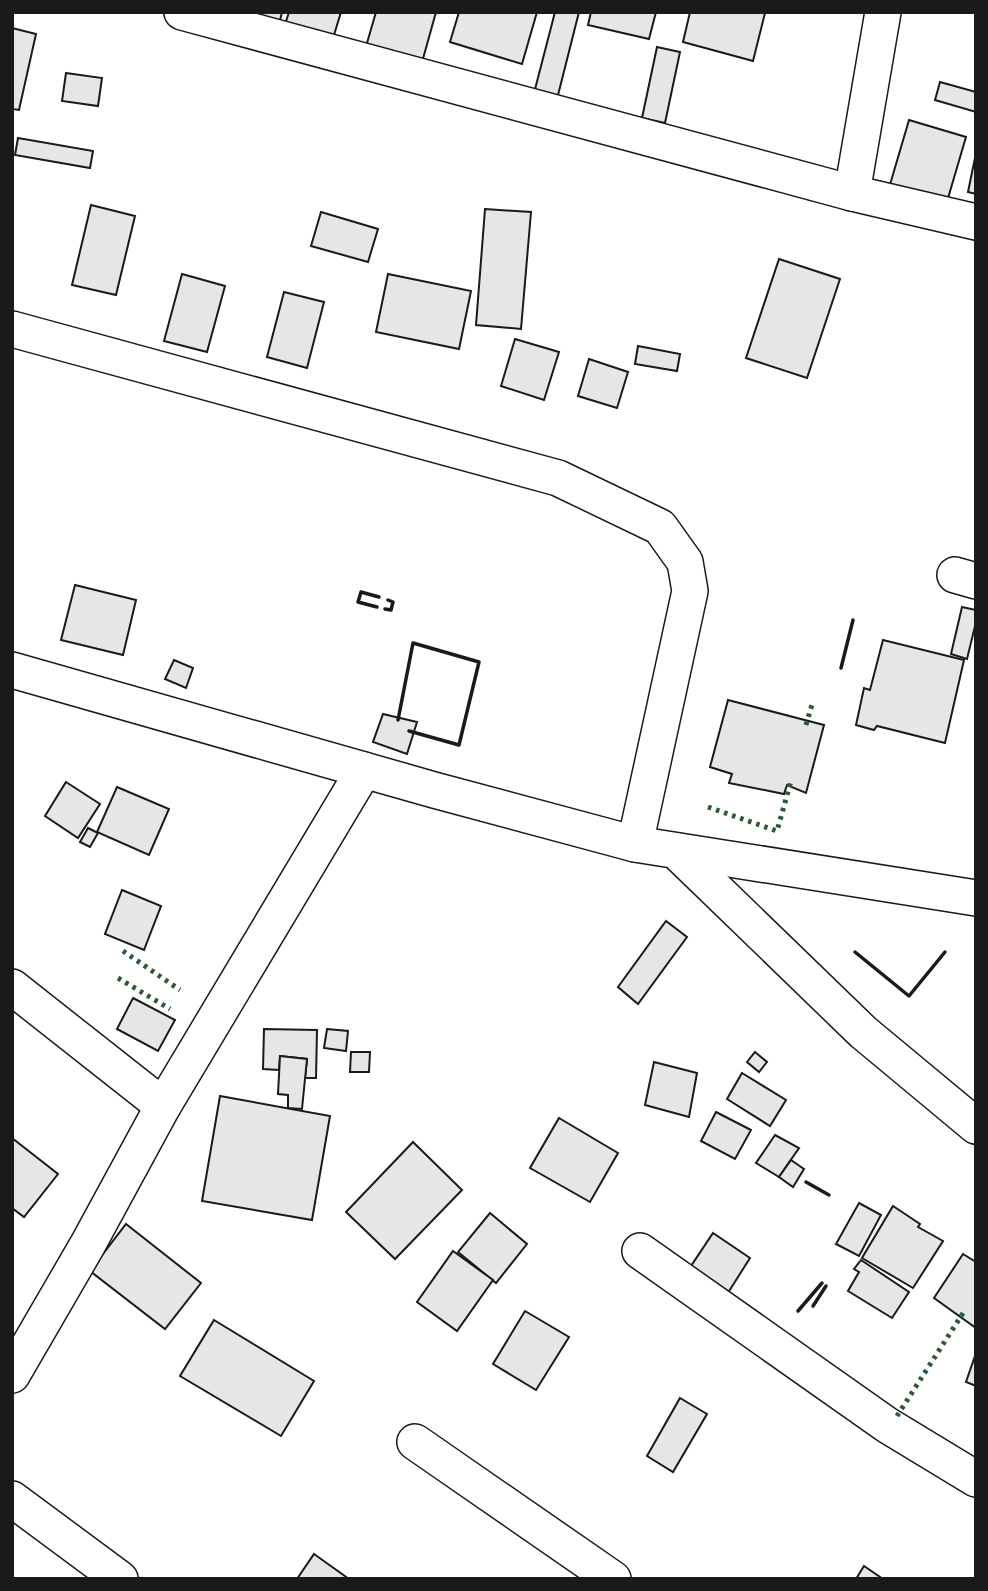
<svg xmlns="http://www.w3.org/2000/svg" width="988" height="1591" font-family="Roboto,sans-serif">
	<style>
		.building { fill: #e6e6e6; stroke: #1a1a1a; stroke-width: 2 }
		.lines { fill: none; stroke-linecap: round; stroke-linejoin: round }
		.minor-casing { stroke: #1a1a1a; stroke-width: 38 }
		.minor { stroke: #fff; stroke-width: 35 }
		.hedge { stroke: #2b5a34; stroke-width: 5; stroke-dasharray: 3.5 5; stroke-linecap: butt }
		.wall { stroke: #1a1a1a; stroke-width: 3.5 }
	</style>
	<rect width="100%" height="100%" fill="#fff"/>
	<g class="building">
		<path d="M244,12h38l-4,17z"/>
		<path d="M289,12h52l-10,33 -48,-14z"/>
		<path d="M376,12h60l-15,54 -56,-16z"/>
		<path d="M459,12h78l-15,52 -72,-22z"/>
		<path d="M555,12h24l-23,91 -23,-6z"/>
		<path d="M591,12h65l-7,27 -61,-14z"/>
		<path d="M690,12l75,1 -12,48 -70,-19z"/>
		<path d="M12,28l24,6 -17,76 -7,-1z"/>
		<path d="M657,47l23,5 -15,71 -23,-5z"/>
		<path d="M66,73l36,5 -4,28 -36,-5z"/>
		<path d="M940,82l36,10v20l-41,-12z"/>
		<path d="M909,120l57,17 -20,68 -57,-17z"/>
		<path d="M18,138l75,13 -3,17 -75,-13z"/>
		<path d="M976,153v41l-8,-2z"/>
		<path d="M91,205l44,11 -19,79 -44,-10z"/>
		<path d="M485,209l46,3 -10,117 -45,-4z"/>
		<path d="M321,212l57,17 -10,33 -57,-16z"/>
		<path d="M779,259l61,20 -33,99 -61,-20z"/>
		<path d="M182,274l43,12 -18,66 -43,-11z"/>
		<path d="M388,274l83,17 -12,58 -83,-17z"/>
		<path d="M284,292l40,10 -17,66 -40,-11z"/>
		<path d="M515,339l44,13 -15,48 -43,-14z"/>
		<path d="M638,346l42,8 -3,17 -42,-7z"/>
		<path d="M589,359l39,13 -11,36 -39,-12z"/>
		<path d="M75,585l61,15 -13,55 -62,-15z"/>
		<path d="M962,607l14,3v12l-9,37 -16,-5z"/>
		<path d="M883,640l81,20 -19,83 -68,-17 -3,4 -18,-5 8,-37 6,2z"/>
		<path d="M174,660l19,8 -7,20 -21,-9z"/>
		<path d="M728,700l96,25 -18,68 -19,-8 -3,9 -55,-11 3,-9 -22,-7z"/>
		<path d="M383,714l34,8 -10,32 -34,-12z"/>
		<path d="M66,782l34,22 -22,34 -33,-22z"/>
		<path d="M117,787l52,22 -20,46 -52,-23z"/>
		<path d="M88,828l10,5 -8,14 -10,-5z"/>
		<path d="M122,890l39,16 -17,44 -39,-16z"/>
		<path d="M666,921l21,16 -49,67 -20,-17z"/>
		<path d="M133,998l42,22 -17,31 -41,-22z"/>
		<path d="M264,1029l53,1 -1,48h-11l2,-19 -27,-3 -1,14 -16,-1z"/>
		<path d="M327,1029l21,2 -2,20 -22,-3z"/>
		<path d="M351,1052h19l-1,20h-19z"/>
		<path d="M755,1052l12,10 -8,10 -12,-10z"/>
		<path d="M280,1056l27,3 -5,50 -14,-1v-13l-10,-1z"/>
		<path d="M654,1062l43,11 -8,44 -44,-12z"/>
		<path d="M742,1073l44,27 -16,26 -43,-27z"/>
		<path d="M220,1096l110,20 -18,104 -110,-19z"/>
		<path d="M716,1112l35,18 -16,29 -34,-18z"/>
		<path d="M559,1118l59,35 -28,49 -60,-34z"/>
		<path d="M775,1135l24,13 -20,29 -23,-14z"/>
		<path d="M12,1138l46,36 -34,43 -12,-9z"/>
		<path d="M413,1142l49,48 -67,69 -49,-47z"/>
		<path d="M791,1160l13,9 -11,18 -14,-10z"/>
		<path d="M859,1203l22,12 -22,41 -23,-12z"/>
		<path d="M893,1206l27,18 -2,3 25,14 -30,47 -51,-30z"/>
		<path d="M490,1213l37,31 -31,39 -38,-31z"/>
		<path d="M126,1224l75,59 -36,46 -75,-58z"/>
		<path d="M713,1233l37,25 -24,38 -39,-24z"/>
		<path d="M453,1251l40,29 -36,51 -40,-29z"/>
		<path d="M963,1254l13,8v66l-42,-30z"/>
		<path d="M861,1260l48,32 -17,26 -44,-27 11,-19 -5,-3z"/>
		<path d="M525,1311l44,26 -33,53 -43,-26z"/>
		<path d="M214,1320l100,61 -33,55 -101,-60z"/>
		<path d="M975,1356h1v30l-10,-4z"/>
		<path d="M680,1398l27,16 -34,58 -26,-16z"/>
		<path d="M314,1554l35,25h-52z"/>
		<path d="M864,1566l19,13h-27z"/>
	</g>
	<g class="lines">
		<defs>
			<g id="minor">
				<path d="M182,12l670,181 124,29"/>
				<path d="M852,193l31,-181"/>
				<path d="M12,329l546,149 102,49 25,35 5,29 -55,253"/>
				<path d="M955,575l21,6"/>
				<path d="M12,670l422,120 201,54 341,54"/>
				<path d="M676,851l187,181 113,94"/>
				<path d="M12,987l151,119"/>
				<path d="M640,1251l247,174 89,54"/>
				<path d="M12,1375l76,-131 75,-138 201,-336"/>
				<path d="M415,1442l198,137"/>
				<path d="M12,1499l108,80"/>
			</g>
		</defs>
		<use href="#minor" class="minor-casing"/>
		<use href="#minor" class="minor"/>
		<g class="hedge">
			<path d="M806,725l7,-24"/>
			<path d="M708,807l69,24 14,-50"/>
			<path d="M123,951l57,39"/>
			<path d="M118,978l52,31"/>
			<path d="M897,1416l66,-103"/>
		</g>
		<g class="wall">
			<path d="M377,607l-19,-5 3,-10 18,5"/>
			<path d="M385,609l6,1 2,-8 -5,-2"/>
			<path d="M841,668l12,-48"/>
			<path d="M398,720l15,-77 66,19 -20,83 -50,-14"/>
			<path d="M855,952l54,44 36,-44"/>
			<path d="M806,1182l23,13"/>
			<path d="M813,1306l13,-20"/>
			<path d="M798,1311l24,-28"/>
		</g>
	</g>
	<rect width="988" height="1591" fill="none" stroke="#1a1a1a" stroke-width="28"/>
</svg>
